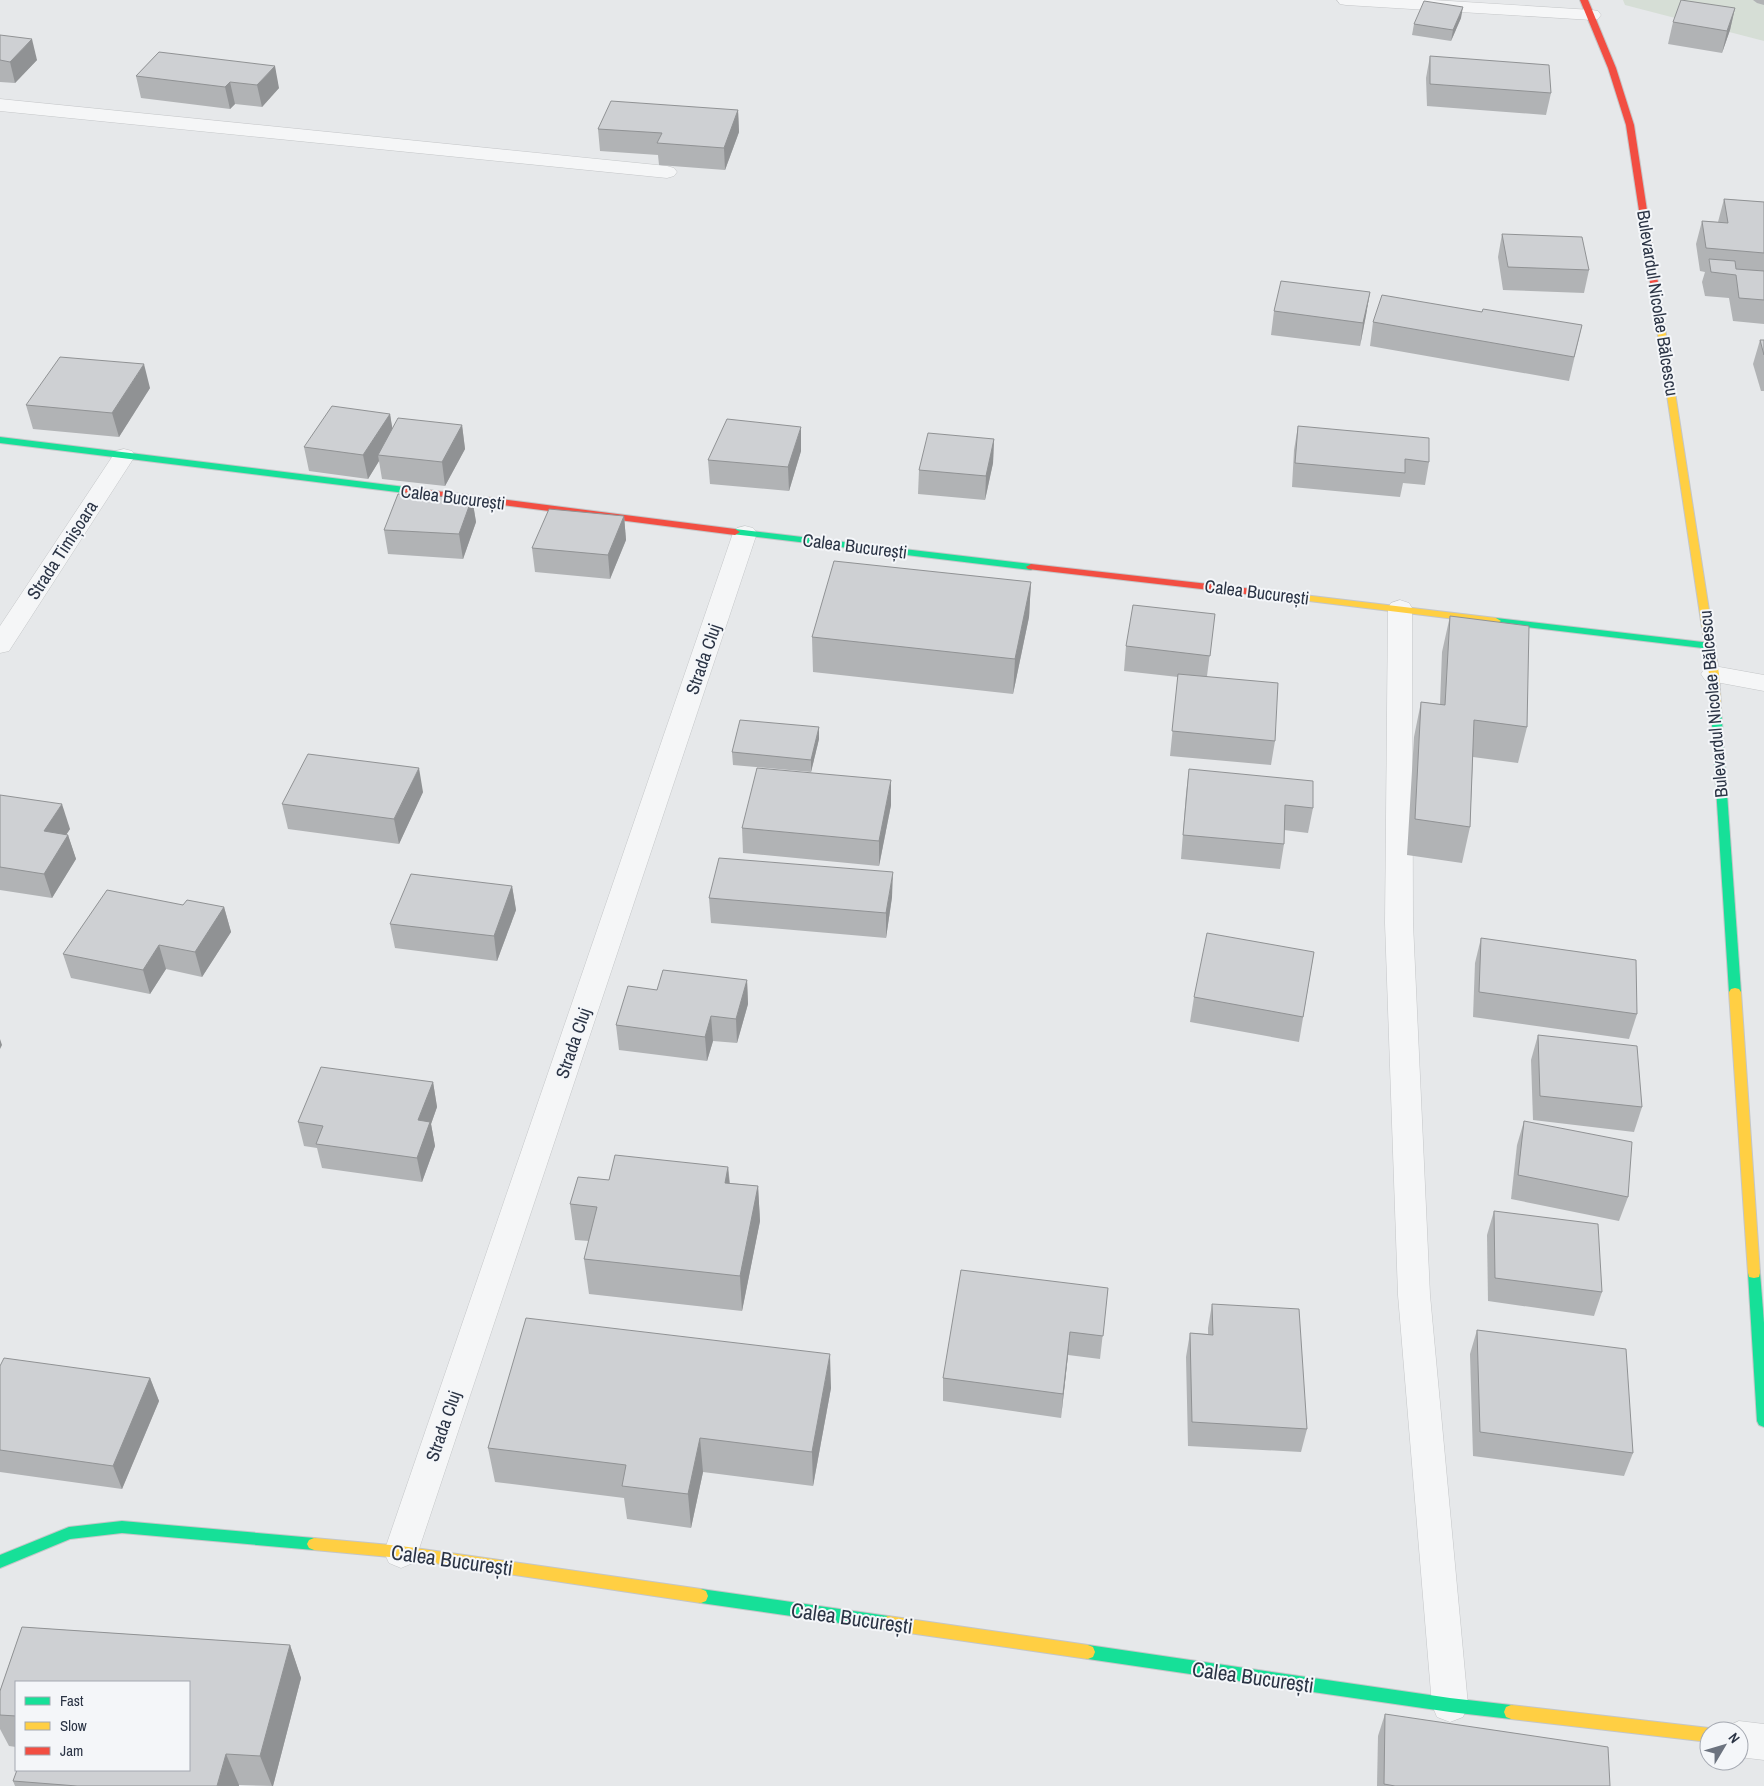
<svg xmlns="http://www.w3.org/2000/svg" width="1764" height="1786" font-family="'Archivo Narrow',sans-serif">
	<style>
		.green { fill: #d6ded6 }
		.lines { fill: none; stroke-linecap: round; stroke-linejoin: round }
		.street-casing { stroke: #c4c6c8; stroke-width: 1 }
		.fast-casing { stroke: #c4c6c8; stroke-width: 2 }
		.slow-casing { stroke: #c4c6c8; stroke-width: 2 }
		.jam-casing { stroke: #c4c6c8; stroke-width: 2 }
		.street { fill: #f5f6f7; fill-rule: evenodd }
		.fast { fill: #16e098; fill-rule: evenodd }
		.slow { fill: #ffcf43; fill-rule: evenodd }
		.jam { fill: #f24e42; fill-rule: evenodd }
		.wall { fill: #b1b3b5 }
		.shaded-wall { fill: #909294 }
		.building { fill: #ced0d3; stroke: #909294 }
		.labels { text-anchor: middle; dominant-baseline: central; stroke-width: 4; stroke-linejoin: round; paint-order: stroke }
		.street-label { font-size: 18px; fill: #2b3445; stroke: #f4f6f9 }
		.near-street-label { font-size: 21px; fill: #2b3445; stroke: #f4f6f9 }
	</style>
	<rect width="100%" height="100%" fill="#e6e8ea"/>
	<path class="green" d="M1623,0h141v41l-139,-36z"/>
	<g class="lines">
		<defs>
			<g id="street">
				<path d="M1337,0h96l159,10 6,1 3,4 -3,4 -6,1 -246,-15 -6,-1z"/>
				<path d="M0,99l667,67 7,2 3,4 -3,4 -7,2 -667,-67z"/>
				<path d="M124,449l8,2 3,5 -126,195 -9,2v-27l116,-175z"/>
				<path d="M745,526l8,2 4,5 -339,1019 -5,11 -12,5 -12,-5 -5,-11 349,-1019 4,-5z"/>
				<path d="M1400,600l9,3 3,5 1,315 17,372 38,410 -5,12 -13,5 -13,-5 -5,-12 -34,-410 -13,-372 3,-315 3,-5z"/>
				<path d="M1714,666l50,9v16l-59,-11 -4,-6 4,-6z"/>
				<path d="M1739,1721l25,3v36l-25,-3v-26h-15l2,-4z"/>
			</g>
			<g id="fast">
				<path d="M0,437l405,50 5,3 -5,3 -405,-50z"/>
				<path d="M735,529l296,35 5,3 -5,3 -299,-36 -2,-2 2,-2z"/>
				<path d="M1496,618l215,25 5,3 -5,3 -219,-26 -1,-2z"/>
				<path d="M1716,705l5,3 20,284 -2,3h-8l-2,-3 -18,-284z"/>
				<path d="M1754,1268l5,1 1,4 4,50v104l-5,-2 -2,-4 -9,-148 1,-4z"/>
				<path d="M122,1521l192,17 5,2 2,4 -2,4 -5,2 -192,-17 -52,6 -70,29v-13l69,-28z"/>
				<path d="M701,1589l187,27 5,2 2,5 -2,5 -5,2 -187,-27 -5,-2 -2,-5 2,-5z"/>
				<path d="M1088,1645l362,53 61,7 5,2 2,5 -2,5 -5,2 -61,-7 -362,-53 -5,-2 -2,-5 2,-5z"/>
			</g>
			<g id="slow">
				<path d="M1658,306l4,3 57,365 2,34 -5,3 -5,-3 -2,-34 -55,-365z"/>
				<path d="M1262,590l234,28 5,3 -5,3 -237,-29 -2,-2 2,-2z"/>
				<path d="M1735,988l4,1 2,3 19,281 -1,4 -5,1 -5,-1 -1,-4 -19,-281 2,-3z"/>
				<path d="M314,1538l87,8 300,43 5,2 2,5 -2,5 -5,2 -300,-45 -87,-8 -5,-2 -2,-4 2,-4z"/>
				<path d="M888,1616l200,29 5,2 2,5 -2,5 -5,2 -200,-29 -5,-2 -2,-5 2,-5z"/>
				<path d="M1511,1705l198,23 6,3h-6v11l-198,-23 -5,-2 -2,-5 2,-5z"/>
			</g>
			<g id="jam">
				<path d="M1580,0h8l28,68 18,57 28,184 -1,2h-6l-1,-2 -28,-184 -18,-57z"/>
				<path d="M405,487l330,42 5,3 -5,3 -333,-43 -2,-2z"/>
				<path d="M1031,564l231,26 5,3 -5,3 -234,-27 -2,-2z"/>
			</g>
		</defs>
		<use href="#street" class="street-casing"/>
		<use href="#fast" class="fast-casing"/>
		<use href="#slow" class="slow-casing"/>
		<use href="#jam" class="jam-casing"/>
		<use href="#street" class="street"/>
		<use href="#fast" class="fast"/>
		<use href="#slow" class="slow"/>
		<use href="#jam" class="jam"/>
	</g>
	<g class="wall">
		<path d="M1753,0h11v5l-7,-2z"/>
		<path d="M1735,8l-5,22 -8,23 -54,-9 5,-22z"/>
		<path d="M1461,18l-10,23 -39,-6 2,-11z"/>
		<path d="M0,35l37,25 -22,23 -15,-1z"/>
		<path d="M159,52l120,36 -17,19 -27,-3 -5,5 -89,-11 -5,-22z"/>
		<path d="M1430,56l121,37 -5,22 -119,-9 -1,-28z"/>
		<path d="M738,110l1,22 -14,38 -66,-5 -1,-10 -58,-4 -2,-22z"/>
		<path d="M1724,199l40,3v122l-31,-3 -4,-23 -24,-2 -3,-14 3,-10 -5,-1 -4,-27 6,-23 16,1z"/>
		<path d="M1502,234l87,36 -5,23 -81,-3 -5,-33z"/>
		<path d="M1370,292l-4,23 -6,31 -89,-11 3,-24z"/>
		<path d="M1482,312l100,13 -13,56 -199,-35 3,-24z"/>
		<path d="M1760,340h4v51h-3l-8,-27z"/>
		<path d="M150,388l-31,49 -86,-8 -7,-24z"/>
		<path d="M390,414l2,15 70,-4 3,24 -20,37 -63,-7 -3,-18 -11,18 -59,-8 -5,-24z"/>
		<path d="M1298,426l131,36 -4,23 -22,-2 -3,14 -108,-10 2,-37z"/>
		<path d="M994,439l-1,24 -8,37 -67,-6 1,-24z"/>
		<path d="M801,451l-12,40 -79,-7 -2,-24z"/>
		<path d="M472,498l4,24 -13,37 -75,-5 -4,-24z"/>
		<path d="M624,516l2,24 -16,39 -75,-7 -3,-24z"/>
		<path d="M1031,582l-2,35 -16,77 -200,-22 -1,-35z"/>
		<path d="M1215,614l-8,62 68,65 -4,24 -101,-9 8,-79 -54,-6 2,-25z"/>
		<path d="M1450,616l77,111 -9,36 -45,-6 -3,70 -8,36 -55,-8 7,-118 7,-35 19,2 2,-52z"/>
		<path d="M819,739l-8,33 -78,-7 -1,-13z"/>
		<path d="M1189,769l124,39 -5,25 -24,-3v14l-4,25 -99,-10 5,-65z"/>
		<path d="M423,792l-24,52 -111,-15 -6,-25z"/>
		<path d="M0,795l70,34 -4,6h2l8,24 -24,39 -52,-8z"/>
		<path d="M891,805l-12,61 -136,-13 -1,-25z"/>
		<path d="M512,886l4,24 -19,51 -102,-13 -5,-24z"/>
		<path d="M892,897l-6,41 -175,-15 -2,-25z"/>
		<path d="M183,905l41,2 7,25 -29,45 -36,-8 -16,25 -79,-16 -8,-24z"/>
		<path d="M1481,938l156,76 -8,25 -156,-22 2,-54z"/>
		<path d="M1314,952l-15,90 -109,-20 4,-25z"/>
		<path d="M747,980l1,24 -11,39 -24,-2 -6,20 -88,-11 -3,-25 41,-35z"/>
		<path d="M1538,1035l104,72 -8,25 -101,-12 -2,-60z"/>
		<path d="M433,1082l4,25 -6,17 4,22 -13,36 -100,-14 -5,-20 -13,-2 -6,-24z"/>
		<path d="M1524,1121l104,76 -9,24 -108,-22 6,-54z"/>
		<path d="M728,1167l2,16 28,3 2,35 -18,90 -153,-17 -5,-35 5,-18 -14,-1 -5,-36 39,-24z"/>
		<path d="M1494,1211l108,81 -8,24 -106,-15 -1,-66z"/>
		<path d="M1108,1288l-8,71 -32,-4 -7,63 -118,-17v-23z"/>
		<path d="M1212,1304l95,125 -6,23 -113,-6 -2,-89 4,-24 18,1v-6z"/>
		<path d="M1477,1330l156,123 -9,23 -151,-20 -3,-102z"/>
		<path d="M0,1366l150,12 9,23 -37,88 -122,-17z"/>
		<path d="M831,1388l-18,98 -110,-14 -12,56 -64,-9 -3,-21 -129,-16 -7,-34z"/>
		<path d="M22,1627l268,18 11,33 -28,108 -34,-1v1h-224l-2,-5 4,-11h172v-88h-173v65l-7,-1 -9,-17v-38z"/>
		<path d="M1385,1714l225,72h-233l1,-50z"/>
	</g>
	<g class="shaded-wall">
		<path d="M1463,7l-2,11 -10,23 2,-11z"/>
		<path d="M1735,8l-5,22 -8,23 5,-22z"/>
		<path d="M32,39l5,21 -22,23 -5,-21z"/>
		<path d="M275,66l4,22 -17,19 -5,-22z"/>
		<path d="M230,82l5,22 -5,5 -5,-22z"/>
		<path d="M738,110l1,22 -14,38 -1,-22z"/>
		<path d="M1370,292l-4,23 -6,31 3,-23z"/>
		<path d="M144,364l6,24 -31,49 -7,-24z"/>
		<path d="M390,414l4,24 -16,17 1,6 -11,18 -5,-24z"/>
		<path d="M462,425l3,24 -20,37 -3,-24z"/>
		<path d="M801,427v24l-12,40 -1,-24z"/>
		<path d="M994,439l-1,24 -8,37 1,-24z"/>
		<path d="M472,498l4,24 -13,37 -4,-25z"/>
		<path d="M624,516l2,24 -16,39 -2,-24z"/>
		<path d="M1031,582l-2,35 -16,77 2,-35z"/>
		<path d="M819,727v12l-8,33v-12z"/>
		<path d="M419,768l4,24 -24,52 -5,-25z"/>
		<path d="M891,780v25l-12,61v-25z"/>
		<path d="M62,804l8,25 -18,27 -8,-25z"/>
		<path d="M68,835l8,24 -24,39 -8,-24z"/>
		<path d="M893,872l-1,25 -6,41v-25z"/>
		<path d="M512,886l4,24 -19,51 -3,-25z"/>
		<path d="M224,907l7,25 -29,45 -7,-25z"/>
		<path d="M159,945l7,24 -16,25 -7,-24z"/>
		<path d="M747,980l1,24 -11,39 -1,-24z"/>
		<path d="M711,1016l2,25 -6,20 -2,-24z"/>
		<path d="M0,1039l2,6 -2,4z"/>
		<path d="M433,1082l4,25 -6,17 4,22 -13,36 -5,-24 1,-38z"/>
		<path d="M728,1167l3,36 -6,-20z"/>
		<path d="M758,1186l2,35 -18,90 -2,-35z"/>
		<path d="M1070,1332l-2,23 -7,63 2,-24z"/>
		<path d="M830,1354l1,34 -18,98 -1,-34z"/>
		<path d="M150,1378l9,23 -37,88 -9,-23z"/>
		<path d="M700,1438l3,34 -12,56 -3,-34z"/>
		<path d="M290,1645l11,33 -28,108h-1l-12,-30z"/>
		<path d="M226,1754l13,31v1h-22z"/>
	</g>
	<g class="building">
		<path d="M1681,0l54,8 -8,23 -54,-9z"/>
		<path d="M1424,1l39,6 -10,23 -39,-6z"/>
		<path d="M0,35l32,4 -22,23 -10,-2z"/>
		<path d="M159,52l116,14 -18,19 -27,-3 -5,5 -89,-11z"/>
		<path d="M1430,56l119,9 2,28 -121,-9z"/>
		<path d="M611,101l127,9 -14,38 -67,-5 5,-10 -64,-4z"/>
		<path d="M1724,199l40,3v51l-58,-5 -4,-27 26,2z"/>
		<path d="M1502,234l80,3 7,33 -81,-3z"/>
		<path d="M1709,259l26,2 1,8 28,2v29l-25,-2 -3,-23 -25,-3z"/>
		<path d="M1281,281l89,11 -7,31 -89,-12z"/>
		<path d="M1382,295l100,17 1,-3 99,16 -8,32 -201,-35z"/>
		<path d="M1760,340h4v15z"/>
		<path d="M60,357l84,7 -32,49 -86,-8z"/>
		<path d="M332,406l58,8 -27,41 -59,-8z"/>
		<path d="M398,418l64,7 -20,37 -64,-7z"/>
		<path d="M727,419l74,8 -13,40 -80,-7z"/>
		<path d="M1298,426l131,12v24l-24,-3v14l-110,-10z"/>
		<path d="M928,433l66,6 -8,37 -67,-6z"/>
		<path d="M398,494l74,4 -13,36 -75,-4z"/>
		<path d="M549,509l75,7 -16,39 -76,-7z"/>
		<path d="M834,561l197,21 -16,77 -203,-22z"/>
		<path d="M1133,605l82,9 -5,42 -84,-10z"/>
		<path d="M1450,616l79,10 -2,101 -53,-7 -4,107 -55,-8 6,-117 24,3z"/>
		<path d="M1178,674l100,9 -3,58 -103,-10z"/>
		<path d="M740,720l79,7 -8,33 -79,-8z"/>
		<path d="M308,754l111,14 -25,51 -112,-15z"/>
		<path d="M757,768l134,12 -12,61 -137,-13z"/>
		<path d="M1189,769l124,12v27l-28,-3 -1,39 -101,-9z"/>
		<path d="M0,795l62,9 -18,27 24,4 -24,39 -44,-7z"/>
		<path d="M719,858l174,14 -7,41 -177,-15z"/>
		<path d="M411,874l101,12 -18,50 -104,-12z"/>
		<path d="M107,890l76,15 4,-5 37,7 -29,45 -36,-7 -16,25 -80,-16z"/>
		<path d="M1207,933l107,19 -11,65 -109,-20z"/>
		<path d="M1481,938l155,22 1,54 -158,-22z"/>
		<path d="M663,970l84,10 -11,39 -25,-3 -6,21 -89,-12 12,-39 29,4z"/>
		<path d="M1538,1035l99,11 5,61 -102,-11z"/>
		<path d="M321,1067l112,15 -15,38 12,2 -13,36 -101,-14 7,-18 -25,-4z"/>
		<path d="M1524,1121l108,21 -4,55 -110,-22z"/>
		<path d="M615,1155l113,12 -3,16 33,3 -18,90 -156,-17 13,-52 -27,-3 8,-27 31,3z"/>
		<path d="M1494,1211l104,13 4,68 -107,-14z"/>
		<path d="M961,1270l147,18 -5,48 -33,-4 -7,62 -120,-16z"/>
		<path d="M1212,1304l87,5 8,120 -115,-7 -2,-89 23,2z"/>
		<path d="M526,1318l304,36 -18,98 -112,-14 -12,56 -66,-8 4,-21 -138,-17z"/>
		<path d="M1477,1330l149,19 7,104 -153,-21z"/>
		<path d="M4,1358l146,20 -37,88 -113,-16v-84z"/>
		<path d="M22,1627l268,18 -30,111 -34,-2 -9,32h-140l-64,-5 4,-11h172v-88h-173v34l-16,-1v-24z"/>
		<path d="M1385,1714l223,33 2,39h-215l-11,-2z"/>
	</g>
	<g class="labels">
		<g class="street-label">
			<text transform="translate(1658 303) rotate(81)">Bulevardul Nicolae Bălcescu</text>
			<text transform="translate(453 497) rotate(7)">Calea București</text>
			<text transform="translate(855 546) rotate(7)">Calea București</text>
			<text transform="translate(62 550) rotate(-57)">Strada Timișoara</text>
			<text transform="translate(1257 592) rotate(7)">Calea București</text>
			<text transform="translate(703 659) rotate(-71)">Strada Cluj</text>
			<text transform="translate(1713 704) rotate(-95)">Bulevardul Nicolae Bălcescu</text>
			<text transform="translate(573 1043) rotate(-71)">Strada Cluj</text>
			<text transform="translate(443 1426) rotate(-71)">Strada Cluj</text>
		</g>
		<g class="near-street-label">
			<text transform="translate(452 1560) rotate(8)">Calea București</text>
			<text transform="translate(852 1618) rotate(8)">Calea București</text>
			<text transform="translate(1253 1677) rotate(8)">Calea București</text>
		</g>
	</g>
	<rect x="15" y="1681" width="175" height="90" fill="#f4f6f9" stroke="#a4a8b1"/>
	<rect x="25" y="1697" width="25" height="8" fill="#16e098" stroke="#a4a8b1"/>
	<text x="60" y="1706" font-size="15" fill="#2b3445">Fast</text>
	<rect x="25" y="1722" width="25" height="8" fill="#ffcf43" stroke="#a4a8b1"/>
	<text x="60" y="1731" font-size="15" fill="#2b3445">Slow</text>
	<rect x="25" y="1747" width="25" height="8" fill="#f24e42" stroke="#a4a8b1"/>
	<text x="60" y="1756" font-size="15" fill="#2b3445">Jam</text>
	<g transform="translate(1724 1746) rotate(52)"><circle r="24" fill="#f4f6f9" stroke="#a4a8b1"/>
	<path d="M0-4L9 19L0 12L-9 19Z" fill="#6c737f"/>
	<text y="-8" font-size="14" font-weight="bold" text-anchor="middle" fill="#2b3445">N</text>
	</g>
</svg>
